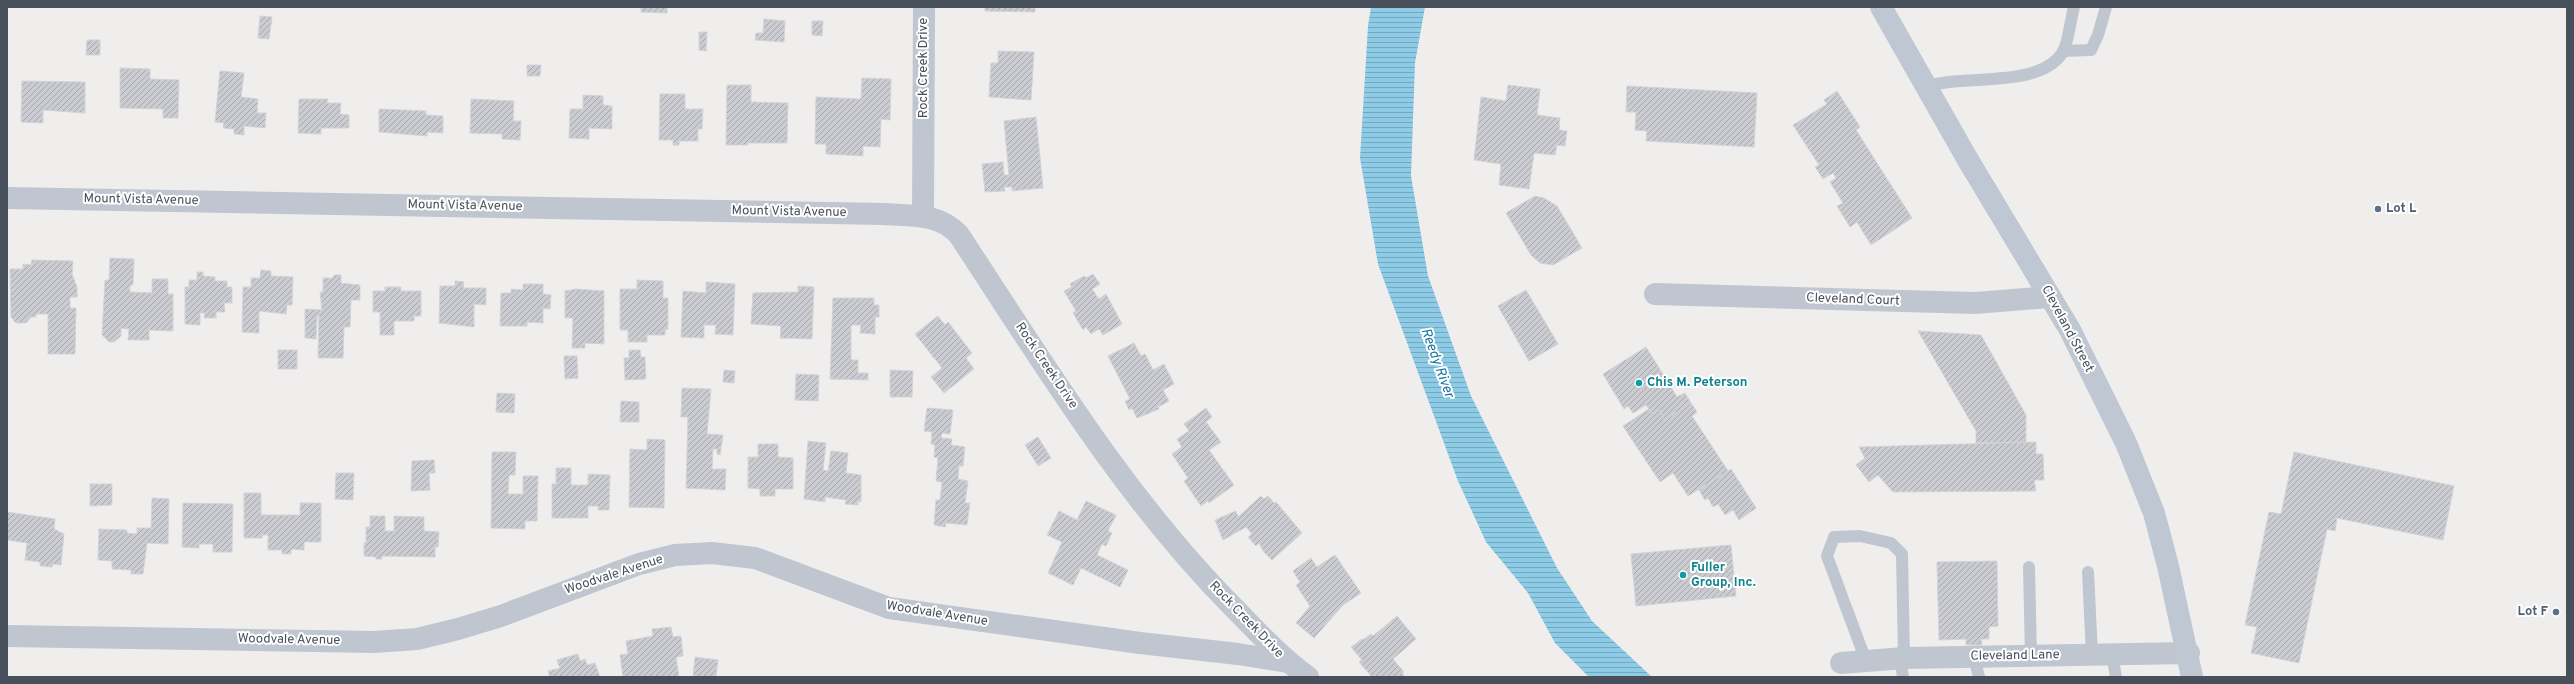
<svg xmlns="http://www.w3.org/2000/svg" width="2574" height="684" font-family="Overpass,sans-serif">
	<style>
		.water { fill: url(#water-rules) }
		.building { fill: url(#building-hatch); stroke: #d2d3d9 }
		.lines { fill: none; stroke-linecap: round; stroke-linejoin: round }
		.lane { stroke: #bfc6cf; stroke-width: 12 }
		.street { stroke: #bfc6cf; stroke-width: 22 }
		.secondary { stroke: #bfc7d3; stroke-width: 22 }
		.service-dot { fill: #5c6f8a; stroke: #fff; stroke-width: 1.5 }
		.culture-dot { fill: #0f9aa8; stroke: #fff; stroke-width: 1.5 }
		.labels { text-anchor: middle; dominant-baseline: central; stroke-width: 4; stroke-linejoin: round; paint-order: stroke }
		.street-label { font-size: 13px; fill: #474f5a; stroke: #fff }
		.service-label { font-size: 13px; font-weight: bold; fill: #4e5e75; stroke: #fff; text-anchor: start }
		.culture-label { font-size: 13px; font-weight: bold; fill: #0d838f; stroke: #fff; text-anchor: start }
		.water-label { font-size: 14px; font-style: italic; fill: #14749f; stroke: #fff }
	</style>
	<defs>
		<pattern id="water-rules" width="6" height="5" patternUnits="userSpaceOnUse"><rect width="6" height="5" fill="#8dcbe6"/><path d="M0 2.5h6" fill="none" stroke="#75a7bd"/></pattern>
		<pattern id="building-hatch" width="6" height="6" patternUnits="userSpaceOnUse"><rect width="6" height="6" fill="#caccd2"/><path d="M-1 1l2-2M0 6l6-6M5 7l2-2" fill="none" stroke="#a6a8ad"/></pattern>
	</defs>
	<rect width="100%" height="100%" fill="#f0eeed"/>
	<path class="water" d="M1371,7h54l-10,56 -4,113 17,100 43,120 86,172 35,53 60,56h-63l-34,-34 -27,-50 -42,-51 -28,-61 -80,-217 -18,-106 8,-132z"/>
	<g class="building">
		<path d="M641,7h26v6l-26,-1z"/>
		<path d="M985,7h50v5l-50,-1z"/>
		<path d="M260,16l12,1 -3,22 -11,-1z"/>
		<path d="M764,19l21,2 -1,21 -29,-2 1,-7h7z"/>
		<path d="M812,21h11l-1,15 -10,-1z"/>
		<path d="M699,32h8l-1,19 -7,-1z"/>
		<path d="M87,40h13v15h-14z"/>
		<path d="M998,51l36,1 -3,48 -42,-3 2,-34h7z"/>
		<path d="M527,65h14l-1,11h-13z"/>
		<path d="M120,68l30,1v10l29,1 -1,38h-15v-9l-43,-1z"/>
		<path d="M220,71l24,2 -3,24 17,2 -1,14h9l-1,15 -21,-2v9l-10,-1v-5l-11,-1 1,-5 -9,-1z"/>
		<path d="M862,78l29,1 -1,41 -9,-1 -1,28 -17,-1v10l-37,-2v-10h-11l1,-47 45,2z"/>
		<path d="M22,81l63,1v31l-42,-3v13l-22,-1z"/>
		<path d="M727,85h24v17l37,1 -1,40h-39v2h-22z"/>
		<path d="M1508,85l32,4 -3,26 23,3 -1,12 8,1 -2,15 -8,-1 -2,10 -21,-2 -5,36 -30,-4 2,-21 -27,-4 7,-63 25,4z"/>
		<path d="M1627,86l130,7 -3,54 -108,-6 1,-10 -12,-1 1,-18h-10z"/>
		<path d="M1837,91l23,36 -4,3 56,88 -41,27 -14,-23 -7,5 -13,-21 6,-3 -13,-21 6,-4 -3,-5 -10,6 -8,-12 4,-2 -26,-40 34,-21 -3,-4z"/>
		<path d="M660,94h25v15h18l-1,20h-4v12h-19v4h-6v-5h-14z"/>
		<path d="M583,95l20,1v9l9,1v23l-23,-1v11l-20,-1 1,-29h13z"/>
		<path d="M299,99h29l-1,4h14l-1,11 9,1v13h-28v6l-23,-1z"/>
		<path d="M471,99l43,2 -1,20h8l-1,19 -18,-1v-5l-32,-1z"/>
		<path d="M379,109l47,2v4l17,1v17l-16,-1v4l-48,-4z"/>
		<path d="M1036,117l7,71 -31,3v-4h-8l1,4 -20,1 -3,-28 21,-2 1,13h5l-5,-54z"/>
		<path d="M1535,196l9,2 13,8 25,42 -29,17 -13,-2 -9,-8 -25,-42z"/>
		<path d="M110,258l24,1 -1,26h-3v7l22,1v-14h16v15h5v37l-24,-1v10h-21l1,-11 -8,-1v8l-7,6h-5l-7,-7 3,-55h4z"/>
		<path d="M32,260l41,1 -1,13 5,13v10h-7v11h6l-1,46h-27v-40h-12v3h-5l-5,6h-10l-5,-6 -1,-48h13v-5l8,1z"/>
		<path d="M261,270l10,1v5l22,1 -1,28h-5l-1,9 -27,-3v22l-17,-1 1,-45h8v-9h9z"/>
		<path d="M197,272h6v4l12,1v4h12v6h5v16h-8l1,9h-9v6h-12l1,-5h-5v12l-15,-1v-37h4v-7h8z"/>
		<path d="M1093,274l7,10 -8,5 7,10 7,-5 16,30 -19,11 -4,-6 -8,5 -5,-7 -3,3 -10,-17 3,-2 -12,-20 8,-4 -2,-3 14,-8 2,2z"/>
		<path d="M334,275h7v8l19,2v15h-9l-1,27h-6l-1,31h-25l1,-42h-2l-1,23 -11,-1v-29l17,1 -2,-18h3v-14h10z"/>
		<path d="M637,280l26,1v17h5v31l-3,1v5h-18v7h-19v-12h-8v-41h17z"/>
		<path d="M455,281l9,1 -1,6h23v17l-12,-1v23l-35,-4 1,-37h15z"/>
		<path d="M706,282l29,2 -2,51 -18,-1 1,-9h-12v13l-23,-1 2,-46 23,2z"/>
		<path d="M523,284h20v10l8,1 -1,14 -7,-1v15l-16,-1v4h-27l1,-33h10v-4l12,1z"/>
		<path d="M798,286l16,1 -2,52 -32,-1 1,-12 -30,-2 2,-31 45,-1z"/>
		<path d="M385,287h16v4h20v25h-7v5h-20v14h-14v-23h-7v-21h12z"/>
		<path d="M576,289l28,2v53l-19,-1v5h-13l1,-30h-8v-27z"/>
		<path d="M1526,290l32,54 -29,17 -31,-55z"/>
		<path d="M833,298h41v7h5v12h-4v17l-15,-1 1,-8h-10v35h7v13h10v7l-38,-1z"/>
		<path d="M938,316l7,9 3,-3 24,31 -6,5 8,11 -30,24 -13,-16 11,-9 -27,-34z"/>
		<path d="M1918,331l63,4 45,80v27l-50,1v-12z"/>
		<path d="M1134,343l7,13 4,-2 8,16 11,-6 10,20 -11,6 6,11 -11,6 1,2 -22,9 -5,-10 -3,2 -4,-9 5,-2 -22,-43z"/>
		<path d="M1646,347l31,50 8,-4 6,10 -26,17 -6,-10 -7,4 -6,-9 -13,8 -5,-7 -4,3 -21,-35z"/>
		<rect x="278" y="350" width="19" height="19"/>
		<path d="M629,350h11l1,7h4l1,22 -21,1 -1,-22h5z"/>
		<path d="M564,356h13l1,22 -13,1z"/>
		<path d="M724,370l11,1 -1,12 -11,-1z"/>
		<path d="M890,370l23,1 -1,26h-22z"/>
		<path d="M796,374l23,1 -1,26 -23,-1z"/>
		<path d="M682,388l29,1 -4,45 16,1 -3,20 -3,-1v-5h-4l-1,20h14l-1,21 -39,-2 2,-71h-7z"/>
		<path d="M497,393l18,1 -1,19 -18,-1z"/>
		<path d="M621,401l18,1v20h-19z"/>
		<path d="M1691,403l6,9 -5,4 36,55 -40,25 -15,-23 -13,9 -37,-56 26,-17 3,5 7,-4 6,10z"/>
		<path d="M927,408l26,2 -3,24 -8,-1 -1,5 11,1 -1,6 14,2 -2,19h-4l-1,13 10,2 -3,22h5l-3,22 -21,-2 -1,4 -11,-2 2,-25h4l2,-18 -6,-1 2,-23 -4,-1 1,-12 -4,-1 1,-12 -8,-1z"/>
		<path d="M1206,408l6,9 -6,5 15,20 -12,8 25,35 -25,18 -1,-2 -7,5 -17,-25 4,-3 -16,-24 10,-7 -5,-8 12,-8 -5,-7z"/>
		<path d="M1038,437l13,21 -13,8 -13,-21z"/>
		<path d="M647,439l18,1 -1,68 -35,-1 1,-58 17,1z"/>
		<path d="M808,441l18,2 -3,27 5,1 3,-20 17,2 -2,20 15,2v27l-3,-1v4l-13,-1 1,-4 -21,-3v5l-21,-3z"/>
		<path d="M2036,442v12h7l1,26h-10l2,11 -143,1 -15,-17 -9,7 -13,-17 9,-7 -6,-11z"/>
		<path d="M758,444h20v13l15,1v31h-18v7h-15v-7l-12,-1v-31h10z"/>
		<path d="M492,452h24l-1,23h-6l-1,19h15v-18h15l-1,45h-12v8l-34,-1z"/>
		<path d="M2294,452l160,34 -11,54 -106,-22 -2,13 -8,-2 -28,134 -48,-10 6,-26 -12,-2 24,-113 12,2z"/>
		<path d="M434,460l1,13h-6l1,17 -19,1 1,-30z"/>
		<path d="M556,468h15v17h17v-11l22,1 -1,35h-11v-4h-10v12h-36v-34h4z"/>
		<path d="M1731,469l25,39 -17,12 -6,-10 -8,5 -7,-11 -5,3 -5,-9 -3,2 -6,-10z"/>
		<path d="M336,473h18l-1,27 -18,-1z"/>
		<path d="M90,484h22v21l-22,1z"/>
		<path d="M244,493h17v22h39v-12h21v39h-17v8l-13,-1v5h-9v-4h-14v-15h-6v3h-18z"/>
		<path d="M1261,496l3,3 4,-3 6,7 2,-1 26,31 -30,27 -9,-9 -4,-8 -3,3 -8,-9 4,-3 -6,-7 -23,13 -8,-20 21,-9 2,6z"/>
		<path d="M152,498l17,1 -1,45 -21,-1 -4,31h-12v-4l-19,-1v-8l-14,-1 1,-31 28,1v3l10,1v-6h14z"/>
		<path d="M1086,501l30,14 -8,16 4,2 -6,13 -4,-2 -5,11 31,15 -8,17 -39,-19 -8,17 -25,-12 14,-31 -15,-7 12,-24 18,9z"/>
		<path d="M183,503l50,1 -1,48h-19v-8h-14v4l-17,-1z"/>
		<path d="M7,512l48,7 -1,10 10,5 -3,31 -8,-1 -1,3 -12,-1v-4l-15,-2 2,-17 -20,-3z"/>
		<path d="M370,516h15v15h9v-15l30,1v14l15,1 -1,15h-3v10l-53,-1v3h-6v-2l-12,-1v-13h2v-16h4z"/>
		<path d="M1731,545l5,51 -100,10 -5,-52z"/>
		<path d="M1335,555l26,38 -18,12 -29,33 -18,-15 14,-17 -14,-21 4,-3 -7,-11 18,-13 6,9z"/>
		<path d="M1997,561l1,65 -9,1v12h-8l1,6h-16v-6l-27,1 -2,-78z"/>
		<path d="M1397,616l19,23 -23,20 11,13 -2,1 3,4h-33l-13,-15 3,-2 -11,-13 11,-8 1,1 8,-6 2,2z"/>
		<path d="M671,627l2,10 8,-1 2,20 -7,1 3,20h-56l-3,-22 8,-1 -2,-13 27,-5 -1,-7z"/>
		<path d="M578,654l2,7 5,-2 2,6 8,-2 5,14h-50l-2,-6 12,-3 -3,-8z"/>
		<path d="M695,657l23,3 -2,17h-23z"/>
	</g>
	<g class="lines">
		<g class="lane">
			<path d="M2063,51l28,-1 7,-15 8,-28"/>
			<path d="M1925,87c38,-14 114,3 138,-35 5,-9 8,-34 11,-45"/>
			<path d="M2029,567l2,89"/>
			<path d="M2088,572l4,83"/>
			<path d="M2112,655l4,22"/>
			<path d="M1974,657l5,20"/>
			<path d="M1900,659l3,18"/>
			<path d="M1866,661l-39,-105 7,-19 26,-1 31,7 11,11 2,104"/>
		</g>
		<g class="street">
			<path d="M7,198l877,16c27,2 56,-1 75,21 85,129 165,262 274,372 24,24 47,50 75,70"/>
			<path d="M923,216l1,-209"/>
			<path d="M1655,294l320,9 75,-6"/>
			<path d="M7,636l367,6 43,-3 41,-10 43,-13 138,-52 36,-9 37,-2 43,5 134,50 251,35 98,11 50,8"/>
			<path d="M1841,663l63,-5 285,-5"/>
		</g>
		<path class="secondary" d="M1881,7l87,153 102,170 56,113 28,70 14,53 24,111"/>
	</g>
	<g class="service-dot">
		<circle cx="2378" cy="209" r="4"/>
		<circle cx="2556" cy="612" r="4"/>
	</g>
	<g class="culture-dot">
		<circle cx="1639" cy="383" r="4"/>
		<circle cx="1683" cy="575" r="4"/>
	</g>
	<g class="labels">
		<g class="street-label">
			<text transform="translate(924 68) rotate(-90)">Rock Creek Drive</text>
			<text transform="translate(141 200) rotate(1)">Mount Vista Avenue</text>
			<text transform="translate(465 206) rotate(1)">Mount Vista Avenue</text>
			<text transform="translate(789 212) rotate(1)">Mount Vista Avenue</text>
			<text transform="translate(1853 300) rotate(2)">Cleveland Court</text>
			<text transform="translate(2067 329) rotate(62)">Cleveland Street</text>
			<text transform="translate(1046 366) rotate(56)">Rock Creek Drive</text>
			<text transform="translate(614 575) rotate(-18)">Woodvale Avenue</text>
			<text transform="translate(937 614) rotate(9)">Woodvale Avenue</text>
			<text transform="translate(1246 620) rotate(46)">Rock Creek Drive</text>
			<text transform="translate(289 640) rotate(1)">Woodvale Avenue</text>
			<text transform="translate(2015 656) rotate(-1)">Cleveland Lane</text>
		</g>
		<g class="service-label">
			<text x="2386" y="209">Lot L</text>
			<text x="2548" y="612" text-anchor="end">Lot F</text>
		</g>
		<g class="culture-label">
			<text x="1647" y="383">Chis M. Peterson</text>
			<text x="1691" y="568">Fuller<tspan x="1691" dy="15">Group, Inc.</tspan></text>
		</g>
		<g class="water-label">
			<text transform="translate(1437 363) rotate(70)">Reedy River</text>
		</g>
	</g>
	<rect width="2574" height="684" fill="none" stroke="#474f5a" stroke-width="16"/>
</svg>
